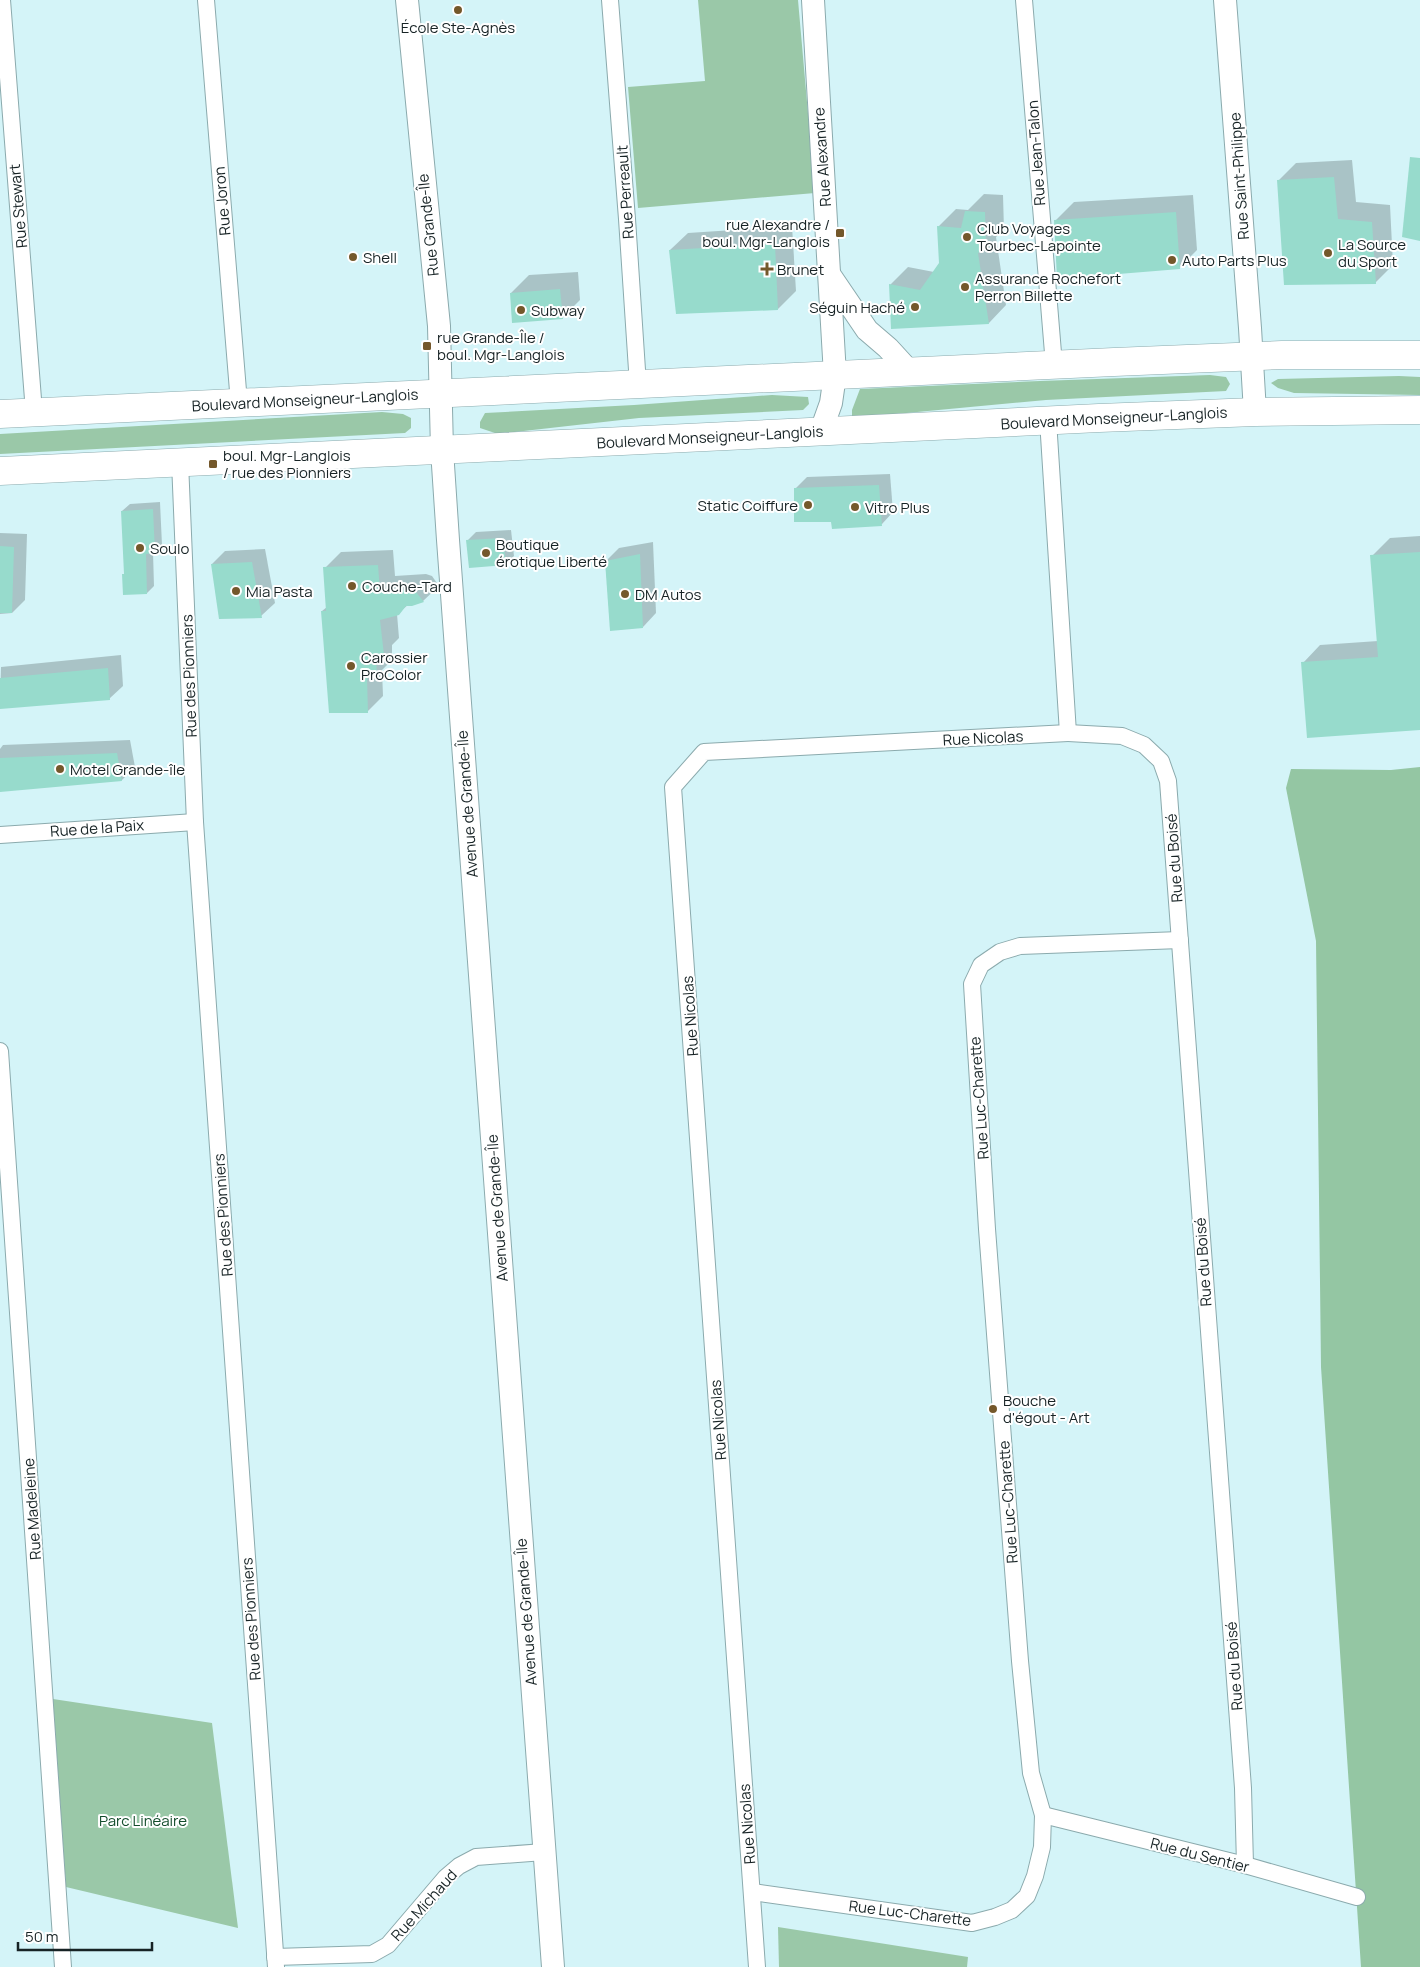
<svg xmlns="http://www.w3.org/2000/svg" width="1420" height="1967" font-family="Manrope,sans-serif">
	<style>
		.green { fill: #9ac8a8 }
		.forest { fill: #94c6a3 }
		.shadow { fill: #0003 }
		.building { fill: #97dbcc }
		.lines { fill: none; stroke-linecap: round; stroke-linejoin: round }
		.street-casing { stroke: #8baaad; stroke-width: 18 }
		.secondary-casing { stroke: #8baaad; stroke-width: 24 }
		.highway-casing { stroke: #8baaad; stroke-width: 29 }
		.street { stroke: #fff; stroke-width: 16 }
		.secondary { stroke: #fff; stroke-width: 22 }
		.highway { stroke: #fff; stroke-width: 28 }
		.poi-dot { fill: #74582b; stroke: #fff; stroke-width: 2 }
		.labels { text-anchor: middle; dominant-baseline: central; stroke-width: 4; stroke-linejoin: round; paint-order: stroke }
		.poi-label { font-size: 15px; fill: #172325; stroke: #fff; text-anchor: start }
		.street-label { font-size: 15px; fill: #172325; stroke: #fff }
		.park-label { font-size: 15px; fill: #134d2c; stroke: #fff }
	</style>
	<rect width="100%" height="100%" fill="#d4f4f8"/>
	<g class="green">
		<path d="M698,0h100l17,193 -177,15 -10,-121 77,-6z"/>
		<path d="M1210,375l16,2 4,7 -4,7 -180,9 -182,17 -12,-1v-6l8,-21 180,-8z"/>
		<path d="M1399,376l21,1v18l-126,-2 -16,-5 -7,-5 7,-4z"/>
		<path d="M772,395l36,2 1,7 -6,6 -164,8 -141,16 -18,-6v-6l5,-9 149,-8z"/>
		<path d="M382,412l21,2 8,4v10l-6,5 -405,21v-20z"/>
		<path d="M53,1699l159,24 26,205 -172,-41z"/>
		<path d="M778,1927l190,30 -1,10h-188z"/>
	</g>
	<path class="forest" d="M1420,767v1200h-59l-40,-600 -5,-426 -30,-153 5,-19 100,1z"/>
	<g class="shadow">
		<path d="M1352,160l4,42 34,3 3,60 -18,18 -97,-102 18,-18z"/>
		<path d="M984,194l19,1 1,35 -8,7 10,68 -17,18 -99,-38 18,-18 26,5 7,-8 -3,-37 18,-18 12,1z"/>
		<path d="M1193,195l4,55 -18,18 -123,-48 18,-18z"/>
		<path d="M792,226l4,65 -18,18 -108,-59 18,-17z"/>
		<path d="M578,272l2,28 -18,18 -51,-25 18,-18z"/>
		<path d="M890,474l3,38 -11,12 -50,-3 -37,-32 12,-12z"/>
		<path d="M160,502l2,43 -9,7 1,34 -7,7 -25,-82 8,-7z"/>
		<path d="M511,530l3,26 -9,8 -38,-23 9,-9z"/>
		<path d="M0,533l27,1 -2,66 -13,13 -12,1z"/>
		<path d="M1420,536v193l-117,-66 17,-18 58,-4 -6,-85 18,-18z"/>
		<path d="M653,542l3,71 -13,14 -37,-66 13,-13z"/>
		<path d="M265,549l10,54 -14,13 -49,-52 13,-13z"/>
		<path d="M393,550l2,26 31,-2 6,2 7,10 -16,15 -15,4 -11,9 2,24 -7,7v15l-10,10 1,26 -16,16 -45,-101 5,-4 -2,-39 16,-16z"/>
		<path d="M121,655l2,31 -14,13 -109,9 1,-41z"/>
		<path d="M130,740l5,27 -13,13 -122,10v-41l3,-4z"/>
	</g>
	<g class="building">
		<path d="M1410,157l10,1v83l-18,-4z"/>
		<path d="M1334,177l4,42 34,3 4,62 -92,1 -7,-105z"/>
		<path d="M965,211l20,1 1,37 -8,4 11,71 -98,5 -2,-45 31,6 19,-27 -2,-37 24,2z"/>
		<path d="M1176,212l4,57 -123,10 -3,-59z"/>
		<path d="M775,244l3,66 -102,4 -7,-64z"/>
		<path d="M560,289l3,30 -51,4 -2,-30z"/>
		<path d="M879,485l3,41 -50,3 -1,-7h-37v-34z"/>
		<path d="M153,509l2,44 -9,1 1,40 -24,1 -1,-21h2l-3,-63z"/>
		<path d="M503,538l3,27 -37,3 -3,-28z"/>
		<path d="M0,546l14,1 -2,66h-12z"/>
		<path d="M1420,552v178l-113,8 -6,-76 77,-5 -8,-102z"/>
		<path d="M640,554l3,74 -33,3 -5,-70z"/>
		<path d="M252,562l10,56 -43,1 -8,-55z"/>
		<path d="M378,565l2,26 30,-1 6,2 8,10 -12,4h-6l-7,9 -19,5 4,35 -8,1 1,21h-10l1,36h-39l-8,-102h5l-3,-44z"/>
		<path d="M108,668l2,32 -110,9v-31z"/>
		<path d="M117,753l5,28 -122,11v-34z"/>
	</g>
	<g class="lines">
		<defs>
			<g id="street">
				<path d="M2,0l32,412"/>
				<path d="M206,0l33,403"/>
				<path d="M610,0l17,219 11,166"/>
				<path d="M1024,0l30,365"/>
				<path d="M180,462l15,360 81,1145"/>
				<path d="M1068,733l54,3 22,9 17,16 7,20 75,1007 2,77"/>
				<path d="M0,835l195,-13"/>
				<path d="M0,1051l63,916"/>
				<path d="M1043,1815l202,50 112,32"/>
				<path d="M752,1892l220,31 23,-6 17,-7 15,-14 8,-20 7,-29 1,-32 -12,-42 -11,-112 -33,-432 -15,-245 9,-19 19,-13 20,-6 160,-6"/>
				<path d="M275,1957l97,-3 16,-9 58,-68 13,-11 17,-9 68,-5"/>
				<path d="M757,1967l-84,-1180 31,-35 364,-19 -20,-313"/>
			</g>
			<g id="secondary">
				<path d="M407,0l32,326 3,124 6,90 105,1427"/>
				<path d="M813,0l22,375 -4,28 -10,28"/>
				<path d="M1225,0l25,328 5,84"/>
				<path d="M831,277l36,53 21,18 22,24"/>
			</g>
			<g id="highway">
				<path d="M0,414l1114,-52 168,-7h138"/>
				<path d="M0,471l1099,-53 156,-6 165,-2"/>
			</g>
		</defs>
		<use href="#street" class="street-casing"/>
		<use href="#secondary" class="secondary-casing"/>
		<use href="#highway" class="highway-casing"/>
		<use href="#street" class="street"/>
		<use href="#secondary" class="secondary"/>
		<use href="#highway" class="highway"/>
	</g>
	<g class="poi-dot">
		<circle cx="458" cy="10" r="5"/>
		<rect x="835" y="228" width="10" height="10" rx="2.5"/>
		<circle cx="967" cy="237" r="5"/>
		<circle cx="1328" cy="253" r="5"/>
		<circle cx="353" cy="257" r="5"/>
		<circle cx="1172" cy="260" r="5"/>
		<path d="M764.5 261.5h5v5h5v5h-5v5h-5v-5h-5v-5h5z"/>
		<circle cx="965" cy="287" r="5"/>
		<circle cx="915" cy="307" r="5"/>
		<circle cx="521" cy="310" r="5"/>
		<rect x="422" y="341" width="10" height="10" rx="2.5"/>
		<rect x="208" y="459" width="10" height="10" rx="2.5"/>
		<circle cx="808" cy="505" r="5"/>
		<circle cx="855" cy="507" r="5"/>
		<circle cx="140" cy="548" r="5"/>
		<circle cx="486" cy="553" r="5"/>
		<circle cx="352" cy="586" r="5"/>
		<circle cx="236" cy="591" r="5"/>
		<circle cx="625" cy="594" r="5"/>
		<circle cx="351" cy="666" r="5"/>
		<circle cx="60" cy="769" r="5"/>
		<circle cx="993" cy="1409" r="5"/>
	</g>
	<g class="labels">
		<g class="poi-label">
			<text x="458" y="27" text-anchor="middle">École Ste-Agnès</text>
			<text x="830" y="224" text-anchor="end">rue Alexandre /<tspan x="830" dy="17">boul. Mgr-Langlois</tspan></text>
			<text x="977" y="228">Club Voyages<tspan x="977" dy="17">Tourbec-Lapointe</tspan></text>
			<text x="1338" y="244">La Source<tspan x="1338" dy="17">du Sport</tspan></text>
			<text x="363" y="257">Shell</text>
			<text x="1182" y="260">Auto Parts Plus</text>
			<text x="777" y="269">Brunet</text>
			<text x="975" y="278">Assurance Rochefort<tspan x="975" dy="17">Perron Billette</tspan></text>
			<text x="905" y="307" text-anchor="end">Séguin Haché</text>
			<text x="531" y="310">Subway</text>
			<text x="437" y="337">rue Grande-Île /<tspan x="437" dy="17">boul. Mgr-Langlois</tspan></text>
			<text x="223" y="455">boul. Mgr-Langlois<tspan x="223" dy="17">/ rue des Pionniers</tspan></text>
			<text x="798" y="505" text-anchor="end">Static Coiffure</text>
			<text x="865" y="507">Vitro Plus</text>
			<text x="496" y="544">Boutique<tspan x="496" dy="17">érotique Liberté</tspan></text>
			<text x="150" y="548">Soulo</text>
			<text x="362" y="586">Couche-Tard</text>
			<text x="246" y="591">Mia Pasta</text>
			<text x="635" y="594">DM Autos</text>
			<text x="361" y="657">Carossier<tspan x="361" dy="17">ProColor</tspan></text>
			<text x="70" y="769">Motel Grande-île</text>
			<text x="1003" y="1400">Bouche<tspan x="1003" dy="17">d'égout - Art</tspan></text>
		</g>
		<g class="street-label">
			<text transform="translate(1036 153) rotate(-94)">Rue Jean-Talon</text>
			<text transform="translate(822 157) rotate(-94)">Rue Alexandre</text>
			<text transform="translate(1239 176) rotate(-94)">Rue Saint-Philippe</text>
			<text transform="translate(625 192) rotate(-94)">Rue Perreault</text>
			<text transform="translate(222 201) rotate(-95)">Rue Joron</text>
			<text transform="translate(18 206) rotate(-95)">Rue Stewart</text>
			<text transform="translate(428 225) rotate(-96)">Rue Grande-Île</text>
			<text transform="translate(305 400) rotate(-3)">Boulevard Monseigneur-Langlois</text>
			<text transform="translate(1114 418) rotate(-3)">Boulevard Monseigneur-Langlois</text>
			<text transform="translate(710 437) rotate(-3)">Boulevard Monseigneur-Langlois</text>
			<text transform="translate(189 676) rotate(-92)">Rue des Pionniers</text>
			<text transform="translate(983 738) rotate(-3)">Rue Nicolas</text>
			<text transform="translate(467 804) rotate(-94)">Avenue de Grande-Île</text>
			<text transform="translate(97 828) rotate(-4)">Rue de la Paix</text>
			<text transform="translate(1174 858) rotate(-94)">Rue du Boisé</text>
			<text transform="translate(690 1016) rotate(-94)">Rue Nicolas</text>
			<text transform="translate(979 1098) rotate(-94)">Rue Luc-Charette</text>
			<text transform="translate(497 1208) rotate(-94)">Avenue de Grande-Île</text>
			<text transform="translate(223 1215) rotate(-94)">Rue des Pionniers</text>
			<text transform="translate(1203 1262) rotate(-94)">Rue du Boisé</text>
			<text transform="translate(718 1420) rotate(-94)">Rue Nicolas</text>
			<text transform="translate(1008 1502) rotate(-94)">Rue Luc-Charette</text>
			<text transform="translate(32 1509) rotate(-94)">Rue Madeleine</text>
			<text transform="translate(526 1612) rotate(-94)">Avenue de Grande-Île</text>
			<text transform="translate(251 1619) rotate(-94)">Rue des Pionniers</text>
			<text transform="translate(1234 1666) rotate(-94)">Rue du Boisé</text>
			<text transform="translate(747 1824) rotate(-94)">Rue Nicolas</text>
			<text transform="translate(1200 1855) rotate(14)">Rue du Sentier</text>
			<text transform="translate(424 1905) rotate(-48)">Rue Michaud</text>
			<text transform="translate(910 1913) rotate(7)">Rue Luc-Charette</text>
		</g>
		<g class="park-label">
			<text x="143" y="1820">Parc Linéaire</text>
		</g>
	</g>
	<path d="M18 1942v8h134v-8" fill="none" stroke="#172325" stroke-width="2.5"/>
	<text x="25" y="1942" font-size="15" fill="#172325" stroke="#ffffff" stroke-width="4" paint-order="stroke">50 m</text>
</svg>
